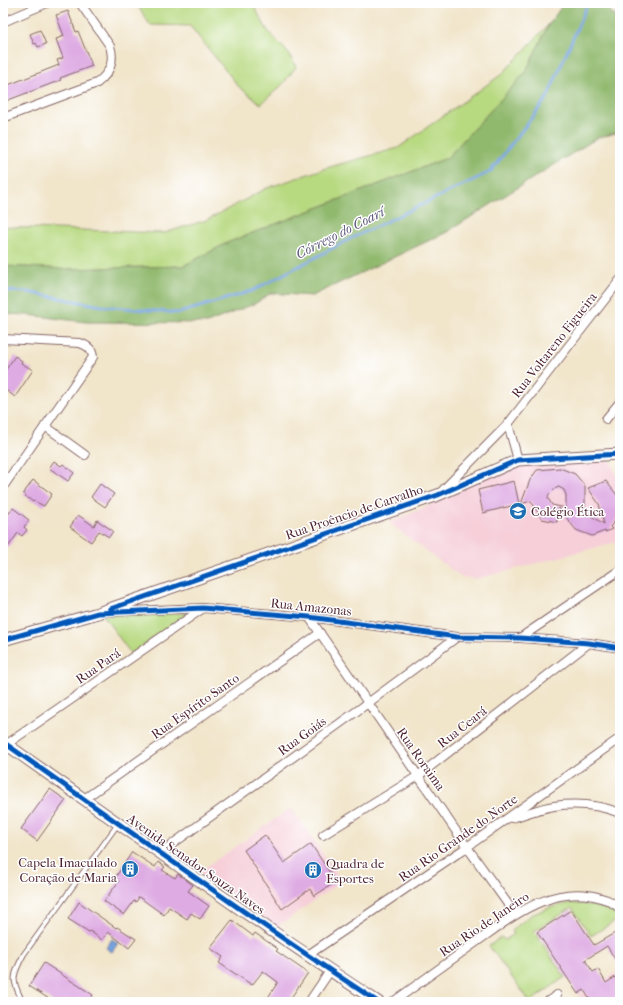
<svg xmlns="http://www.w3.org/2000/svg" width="623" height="1005" font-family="'IM FELL French Canon',serif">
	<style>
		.built { fill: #f6cfd9 }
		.green { fill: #b7d980; stroke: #807c56 }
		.forest { fill: #91b96e; stroke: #6e6c4c }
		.water { fill: #75a3de; stroke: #606184 }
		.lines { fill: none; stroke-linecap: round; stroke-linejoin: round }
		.stream { stroke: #75a3de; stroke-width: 3 }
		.building { fill: #deabe3; fill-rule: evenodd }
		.lane-casing { stroke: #846463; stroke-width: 6 }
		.street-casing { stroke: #846463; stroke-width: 10 }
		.secondary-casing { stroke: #846463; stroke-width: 13 }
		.lane { stroke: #fff; stroke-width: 4 }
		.street { stroke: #fff; stroke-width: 8 }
		.secondary { stroke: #fff; stroke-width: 11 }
		.cycleway-casing { stroke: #fff; stroke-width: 8 }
		.cycleway { stroke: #0057b8; stroke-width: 5 }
		.labels { text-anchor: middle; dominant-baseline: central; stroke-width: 3; stroke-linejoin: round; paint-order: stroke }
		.street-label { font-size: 13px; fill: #4a1f2b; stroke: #fff }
		.poi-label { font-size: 13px; fill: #4a1f2b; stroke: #fff; text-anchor: start }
		.water-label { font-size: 14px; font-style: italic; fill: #5d5a7c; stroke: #fff }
	</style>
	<rect width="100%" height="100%" fill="#fff"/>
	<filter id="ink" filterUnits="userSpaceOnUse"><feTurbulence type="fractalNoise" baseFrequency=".025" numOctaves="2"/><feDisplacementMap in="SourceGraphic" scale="8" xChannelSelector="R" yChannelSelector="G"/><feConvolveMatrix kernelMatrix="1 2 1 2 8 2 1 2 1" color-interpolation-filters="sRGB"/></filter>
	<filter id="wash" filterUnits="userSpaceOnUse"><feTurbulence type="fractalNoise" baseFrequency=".012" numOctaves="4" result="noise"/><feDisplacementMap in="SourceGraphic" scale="16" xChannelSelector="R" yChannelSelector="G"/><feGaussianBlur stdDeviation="0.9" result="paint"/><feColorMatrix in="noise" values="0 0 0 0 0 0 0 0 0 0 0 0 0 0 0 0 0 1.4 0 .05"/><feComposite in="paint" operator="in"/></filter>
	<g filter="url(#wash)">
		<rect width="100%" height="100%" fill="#f1e5ca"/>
		<g class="built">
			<path d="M607,459l4,4 6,13 3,12v53l-144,38 -15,-2 -72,-54 54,-24 62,-32z"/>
			<path d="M291,808l51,73 -65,46 -78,-55z"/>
			<path d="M620,970v32h-38l-4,-6z"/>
		</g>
		<g class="green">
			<path d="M136,3h116l16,28 21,23 7,13 -14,18 -21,19 -22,-17 -49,-61 -40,-1z"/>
			<path d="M549,24l-24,49 -78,85 -218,84 -46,24 -116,3 -64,-3v-39l161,6 43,-13 60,-32 59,-20 72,-20 104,-74z"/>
			<path d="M188,613l-57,41 -28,-39z"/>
			<path d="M569,903c17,1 39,3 51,15l-29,18 -19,-28 -38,23 31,46 -35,25 -41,-56 12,-9 4,3 9,-6 -2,-4 19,-15 17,-7z"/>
		</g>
		<path class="forest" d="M564,3h49l-3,11 10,2v116l-23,6 -150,94 -135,64 -41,-3 -15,10 -49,20 -122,-1 -57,-7 -25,-1v-48l64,3 116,-3 46,-24 218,-84 78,-85 24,-49z"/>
		<path class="water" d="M112,939l6,4 -6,9 -6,-4z"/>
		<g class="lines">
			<path class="stream" d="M3,291l24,1 75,14 77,7 73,-22 98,-52 140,-67 57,-74 41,-95"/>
		</g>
		<g id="blocks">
			<g class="building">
				<path d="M68,11l8,21 2,-1 14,35 -32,12 1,2 -58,22v-15l56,-22 -2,-5 6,-2 -7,-19 8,-3 -8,-21z"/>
				<path d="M40,30l6,14 -8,3 -2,-4 -2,1 -4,-10z"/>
				<path d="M15,356l7,5 -1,2 12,7 -18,27 -12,-9v-14z"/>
				<path d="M54,461l7,5 2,-2 11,9 -6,8 -19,-13z"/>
				<path d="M560,468l15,6 10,12v26l19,12 -5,-20 -11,-16 18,-7 14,18 -1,17 -9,11 2,2 -6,3 -1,-1 -13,5 -16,-6 -17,-22 -2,14 -15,-3 -11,-18 -10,3 9,-24 7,-10zM559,487l5,3 2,5v13l-14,-3 -4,-7 1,-4 5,-5z"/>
				<path d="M33,480l19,14 -8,12 -10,-5 -1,1 -10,-8z"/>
				<path d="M514,481l5,23 -36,9 -5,-23z"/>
				<path d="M100,484l14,10 -9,13 -14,-10z"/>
				<path d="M13,508l16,12 -5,7 3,3 -5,6 -4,-3 -10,14 -5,-3v-23z"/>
				<path d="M78,515l16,11 3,-6 16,11 -4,6 -10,-6 -8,11 -21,-15z"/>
				<path d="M50,789l16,11 -29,41 -16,-12z"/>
				<path d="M265,835l19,28 27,-19 25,38 -22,14 -4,-7 -28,20 -38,-59z"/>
				<path d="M132,852l23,15 3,-5 7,5 -3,3 13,8 3,-4 15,11 -5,6 21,15 -9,13 -9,-6 -4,6 -18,-12 -5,8 -25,-18 -3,5 -2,-1 -10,14 -20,-14 15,-20 -4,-3z"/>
				<path d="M79,902l37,26 1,-1 19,12 -7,9 -21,-16 -6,8 -12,-9 -1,1 -21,-13z"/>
				<path d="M571,910l23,35 26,-15v37l-13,-21 -22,14 8,12 5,-3 8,14 14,-9v28h-29l-7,-12 -6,4 -41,-62z"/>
				<path d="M232,920l21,16 2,-3 23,16 -2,2 32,22 -20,29h-23l13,-20 -15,-11 -11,14 -33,-22 4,-6 -13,-9z"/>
				<path d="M44,963l49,32 -4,7h-35l-25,-16z"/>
			</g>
		</g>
	</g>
	<g filter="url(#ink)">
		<use href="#blocks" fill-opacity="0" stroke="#846463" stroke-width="1"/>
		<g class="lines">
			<defs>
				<path id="lane" d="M23,1002c-12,-22 -11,-26 1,-48l94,-130"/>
				<g id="street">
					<path d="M3,22l44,-19"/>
					<path d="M3,118l94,-35c13,-10 18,-21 13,-37l-30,-43"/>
					<path d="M3,339l77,4c8,3 12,6 13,14l-90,130"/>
					<path d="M606,419l14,-17"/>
					<path d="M508,424l10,36"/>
					<path d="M45,426l40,29"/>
					<path d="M442,491l66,-67 112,-144"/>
					<path d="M107,612l96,-4 106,9 148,20 63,1 69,5 31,5"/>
					<path d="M309,617l158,230 48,67"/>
					<path d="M520,638l100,-68"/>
					<path d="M7,744l195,-135"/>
					<path d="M84,799l236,-166"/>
					<path d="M512,818c14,-4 28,-10 42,-12 22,-3 46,-1 66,7"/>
					<path d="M323,835l95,-59 171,-133"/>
					<path d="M160,853l208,-150 89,-66"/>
					<path d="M308,955l159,-108 153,-109"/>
					<path d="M309,1002l21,-31"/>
					<path d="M393,1002c26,-19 53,-38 79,-57 39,-27 81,-64 132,-46 6,1 11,6 16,9"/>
					<path d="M547,1002l10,-7"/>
				</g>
				<g id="secondary">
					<path d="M3,640l95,-27 340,-118 80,-35 102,-6"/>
					<path d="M3,742c124,87 248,177 375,260"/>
				</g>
			</defs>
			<use href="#lane" class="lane-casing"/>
			<use href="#street" class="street-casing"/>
			<use href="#secondary" class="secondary-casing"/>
			<use href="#lane" class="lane"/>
			<use href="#street" class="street"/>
			<use href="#secondary" class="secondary"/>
			<defs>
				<g id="cycleway">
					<path d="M110,609l328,-114 80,-35 102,-6"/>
					<path d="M3,640l95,-27 105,-5 106,9 148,20 63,1 69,5 31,5"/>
					<path d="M3,742c124,87 248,177 375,260"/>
				</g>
			</defs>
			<use href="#cycleway" class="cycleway-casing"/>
			<use href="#cycleway" class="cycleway"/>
		</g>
	</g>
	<defs>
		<symbol id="school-disc" viewBox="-11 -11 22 22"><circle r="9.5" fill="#1f6fb2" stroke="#fff"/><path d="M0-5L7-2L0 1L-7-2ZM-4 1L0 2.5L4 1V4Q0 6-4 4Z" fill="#fff"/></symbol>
		<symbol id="building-disc" viewBox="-11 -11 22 22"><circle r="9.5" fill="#1f6fb2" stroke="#fff"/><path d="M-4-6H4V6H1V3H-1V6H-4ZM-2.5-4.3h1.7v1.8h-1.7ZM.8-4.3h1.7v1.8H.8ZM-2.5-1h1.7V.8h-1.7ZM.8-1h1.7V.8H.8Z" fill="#fff"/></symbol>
	</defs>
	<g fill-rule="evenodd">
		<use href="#school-disc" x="508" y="501" width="20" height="20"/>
		<use href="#building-disc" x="120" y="859" width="20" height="20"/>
		<use href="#building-disc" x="303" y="860" width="20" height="20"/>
	</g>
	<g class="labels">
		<g class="street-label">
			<text transform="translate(554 345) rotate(-52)">Rua Voltareno Figueira</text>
			<text transform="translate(354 512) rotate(-19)">Rua Proêncio de Carvalho</text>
			<text transform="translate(311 607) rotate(6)">Rua Amazonas</text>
			<text transform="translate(98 666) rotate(-35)">Rua Pará</text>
			<text transform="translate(195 706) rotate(-35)">Rua Espírito Santo</text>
			<text transform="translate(462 727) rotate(-38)">Rua Ceará</text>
			<text transform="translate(302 736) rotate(-36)">Rua Goiás</text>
			<text transform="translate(421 759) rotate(55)">Rua Roraima</text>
			<text transform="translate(458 838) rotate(-35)">Rua Rio Grande do Norte</text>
			<text transform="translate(196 864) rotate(35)">Avenida Senador Souza Naves</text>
			<text transform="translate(484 924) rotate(-34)">Rua Rio de Janeiro</text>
		</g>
		<g class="poi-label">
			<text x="531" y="511">Colégio Ética</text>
			<text x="117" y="862" text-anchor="end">Capela Imaculado<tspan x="117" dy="15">Coração de Maria</tspan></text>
			<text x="326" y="863">Quadra de<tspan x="326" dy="15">Esportes</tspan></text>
		</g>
		<g class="water-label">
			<text transform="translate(340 233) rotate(-27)">Córrego do Coarí</text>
		</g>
	</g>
	<rect width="623" height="1005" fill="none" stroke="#fff" stroke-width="16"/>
</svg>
